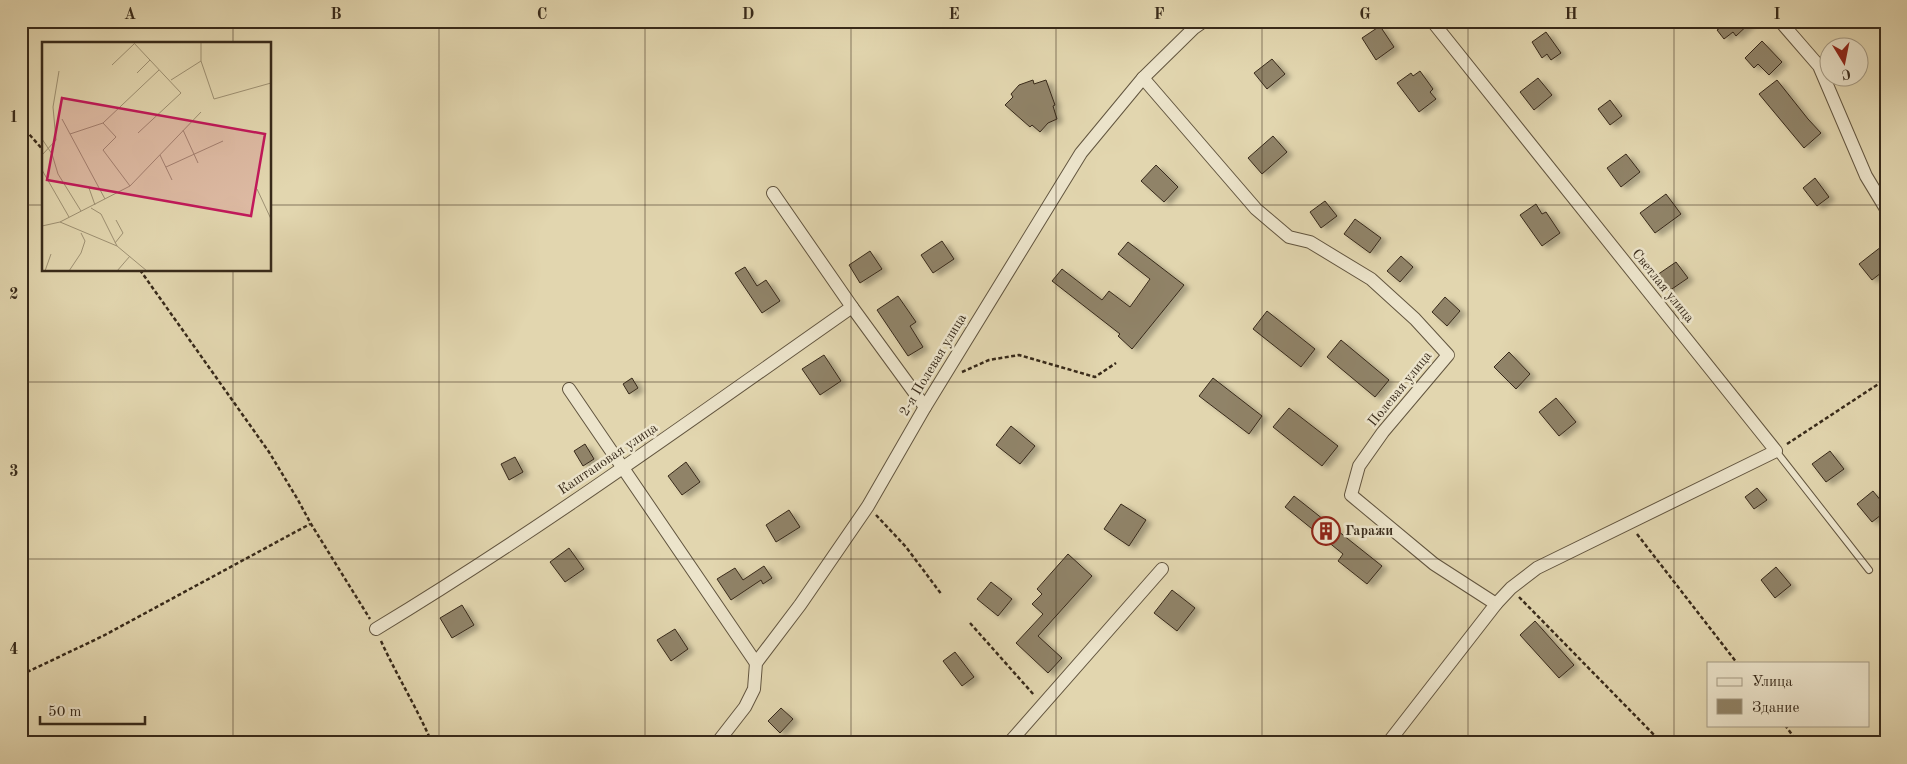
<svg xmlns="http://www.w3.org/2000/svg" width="1907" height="764" font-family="'Old Standard TT',serif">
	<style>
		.building { fill: #908367; stroke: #382a1a; filter: url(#shadow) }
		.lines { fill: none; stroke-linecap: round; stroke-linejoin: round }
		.service-casing { stroke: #62553f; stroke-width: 8 }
		.minor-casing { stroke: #62553f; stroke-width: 14 }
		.path { stroke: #382a1a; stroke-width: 2.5; stroke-dasharray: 4 2.5; stroke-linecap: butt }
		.service { stroke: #ece4cb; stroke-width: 6 }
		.minor { stroke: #ece4cb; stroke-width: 12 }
		.grid { fill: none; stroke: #382a1a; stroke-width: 1; stroke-opacity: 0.55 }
		.labels { text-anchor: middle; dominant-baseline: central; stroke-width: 5; stroke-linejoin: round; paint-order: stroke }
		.street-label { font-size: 14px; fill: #382a1a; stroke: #ece4cb }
		.poi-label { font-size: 14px; font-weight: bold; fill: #382a1a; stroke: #ece4cb; text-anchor: start }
		.inset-road { fill: none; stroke: #9e9173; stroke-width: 1 }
		.view { fill: #c2185b; fill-opacity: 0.15; stroke: #c2185b; stroke-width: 2.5 }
		.inset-edge { fill: none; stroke: #382a1a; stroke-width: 2.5 }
		.neatline { fill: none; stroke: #382a1a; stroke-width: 2 }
		.grid-label { font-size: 16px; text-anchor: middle; font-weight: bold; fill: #382a1a }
	</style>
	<defs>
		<filter id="shadow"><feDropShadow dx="5.5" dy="3" stdDeviation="2.5" flood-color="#0004"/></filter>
	</defs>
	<rect width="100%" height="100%" fill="#e2d6af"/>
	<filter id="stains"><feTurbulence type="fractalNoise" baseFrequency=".004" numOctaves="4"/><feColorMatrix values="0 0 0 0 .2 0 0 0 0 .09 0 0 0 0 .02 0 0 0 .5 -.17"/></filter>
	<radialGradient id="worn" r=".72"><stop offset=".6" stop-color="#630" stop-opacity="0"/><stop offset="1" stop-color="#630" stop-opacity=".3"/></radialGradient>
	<g class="building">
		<path d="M1714,21h38l-16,15 -3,-4 -9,7 -7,-9 3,-2z"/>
		<path d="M1380,26l14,21 -18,13 -14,-22z"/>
		<path d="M1546,32l15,21 -10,7 -4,-6 -5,4 -10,-16z"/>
		<path d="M1762,41l20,21 -13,13 -11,-11 -4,4 -9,-10z"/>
		<path d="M1272,59l13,15 -18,15 -13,-16z"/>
		<path d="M1420,71l13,18 -3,3 6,7 -17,13 -22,-29 14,-10 2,3z"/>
		<path d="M1538,78l14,17 -18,15 -14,-18z"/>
		<path d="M1033,80l1,4 12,-4 9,25 -2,1 4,13 -9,4 -8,9 -8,-7 -2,2 -25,-22 8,-8 -2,-3 8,-9z"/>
		<path d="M1777,80l31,39 13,14 -17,15 -45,-54z"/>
		<path d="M1610,100l12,16 -12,9 -12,-16z"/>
		<path d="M1273,136l14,16 -25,22 -14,-16z"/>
		<path d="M1626,154l14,18 -19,15 -14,-19z"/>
		<path d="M1156,165l22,22 -14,15 -23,-21z"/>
		<path d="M1815,178l14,19 -12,9 -14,-18z"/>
		<path d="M1666,194l15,20 -26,19 -15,-20z"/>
		<path d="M1325,201l12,15 -16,12 -11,-16z"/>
		<path d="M1536,204l6,10 4,-2 14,21 -18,13 -22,-31z"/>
		<path d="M1355,219l26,19 -11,15 -26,-19z"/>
		<path d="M942,241l12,18 -21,14 -12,-18z"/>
		<path d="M1128,242l56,43 -52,64 -14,-13 2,-2 -68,-53 10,-12 40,31 7,-9 21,16 20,-28 -32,-25z"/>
		<path d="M1886,243v26l-14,11 -13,-16z"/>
		<path d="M870,251l12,18 -22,14 -11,-18z"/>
		<path d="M1401,256l12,11 -13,15 -13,-11z"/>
		<path d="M1676,262l12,16 -19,13 -12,-16z"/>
		<path d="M745,267l12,19 9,-6 14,21 -18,12 -27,-40z"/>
		<path d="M898,296l18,26 -6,4 13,21 -15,9 -31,-46z"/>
		<path d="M1445,297l15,14 -13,15 -15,-14z"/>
		<path d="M1267,311l48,38 -14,18 -48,-38z"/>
		<path d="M1341,340l48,40 -14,17 -48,-40z"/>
		<path d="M1509,352l21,22 -14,15 -22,-22z"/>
		<path d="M824,355l17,26 -21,14 -18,-26z"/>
		<path d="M632,378l6,10 -9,6 -6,-10z"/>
		<path d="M1213,378l49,38 -13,18 -50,-38z"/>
		<path d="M1556,398l20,24 -17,14 -20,-24z"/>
		<path d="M1289,408l49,38 -16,20 -49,-39z"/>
		<path d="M1011,426l24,20 -15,18 -24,-19z"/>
		<path d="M585,444l9,15 -11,7 -9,-15z"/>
		<path d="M1830,451l14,18 -18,13 -14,-18z"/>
		<path d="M515,457l8,15 -14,8 -8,-16z"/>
		<path d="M686,462l14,20 -18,13 -14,-19z"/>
		<path d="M1757,488l10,12 -13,9 -9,-12z"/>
		<path d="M1873,491l13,16v4l-14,11 -15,-18z"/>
		<path d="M1294,496l88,70 -15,18 -29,-23 5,-7 -58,-47z"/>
		<path d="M1121,504l25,16 -17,26 -25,-17z"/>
		<path d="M789,510l11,17 -24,15 -10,-17z"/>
		<path d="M569,548l15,21 -19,13 -15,-20z"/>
		<path d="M1068,554l24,22 -54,60 24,22 -14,15 -32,-30 27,-29 -11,-10 10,-10 -5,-5z"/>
		<path d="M764,566l8,12 -9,6 -2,-4 -30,20 -14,-21 18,-11 8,12z"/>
		<path d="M1776,567l15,18 -16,13 -14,-18z"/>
		<path d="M991,582l21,17 -14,17 -21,-17z"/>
		<path d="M1172,590l23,18 -18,23 -23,-18z"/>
		<path d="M462,605l12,20 -22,13 -12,-20z"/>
		<path d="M1535,621l39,44 -15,13 -39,-43z"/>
		<path d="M675,629l13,20 -17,12 -14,-21z"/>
		<path d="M955,652l19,25 -12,9 -19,-25z"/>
		<path d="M781,708l12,11 -13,14 -12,-12z"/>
	</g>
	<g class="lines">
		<defs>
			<path id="service" d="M1776,451l93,119"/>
			<g id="minor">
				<path d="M1780,21l39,45 47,110 20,33"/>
				<path d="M1143,78l113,131 33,28 21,5 61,37 44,40 33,36 -65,77 -24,34 -8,29 83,69 62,40"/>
				<path d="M773,193l79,114 73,100"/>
				<path d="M569,389l187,274"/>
				<path d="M376,629c164,-99 319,-212 476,-322"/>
				<path d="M717,743l28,-36 9,-18 2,-26 44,-58 68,-99 57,-99 156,-254 62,-75 51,-50 10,-7"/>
				<path d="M1009,743l153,-174"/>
				<path d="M1388,743l108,-139 15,-16 26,-20 239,-117 -344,-430"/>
			</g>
		</defs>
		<use href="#service" class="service-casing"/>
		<use href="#minor" class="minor-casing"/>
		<g class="path">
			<path d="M21,125l23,26"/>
			<path d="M140,270l129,182 29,48 13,24 59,95"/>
			<path d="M962,372l27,-12 30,-5 76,22 21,-14"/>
			<path d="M1787,444l99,-65"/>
			<path d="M876,515l30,32 36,48"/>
			<path d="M1637,534l100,129"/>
			<path d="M1519,597l143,146"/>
			<path d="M970,623l64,72"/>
			<path d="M381,641c16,35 36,67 51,102"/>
			<path d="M21,675l82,-39 207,-112"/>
			<path d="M1785,725l13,18"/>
		</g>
		<use href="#service" class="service"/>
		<use href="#minor" class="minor"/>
	</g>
	<path class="grid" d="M233,21v23M439,21v722M645,21v722M851,21v722M1056,21v722M1262,21v722M1468,21v722M1674,21v722M21,205h23M270,205h1616M233,270v473M21,382h1865M21,559h1865"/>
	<defs>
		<symbol id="building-ring" viewBox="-11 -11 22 22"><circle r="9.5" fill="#ece4cb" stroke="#8f2418" stroke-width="1.5"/><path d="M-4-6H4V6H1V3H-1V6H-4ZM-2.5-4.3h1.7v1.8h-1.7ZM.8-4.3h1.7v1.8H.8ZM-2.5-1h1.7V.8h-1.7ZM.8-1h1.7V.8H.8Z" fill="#8f2418"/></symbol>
	</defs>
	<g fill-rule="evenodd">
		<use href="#building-ring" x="1310" y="515" width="32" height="32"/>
	</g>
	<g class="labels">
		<g class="street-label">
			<text transform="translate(1663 286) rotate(51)">Светлая улица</text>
			<text transform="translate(933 365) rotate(-59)">2-я Полевая улица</text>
			<text transform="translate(1400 389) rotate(-51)">Полевая улица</text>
			<text transform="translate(608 459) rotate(-34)">Каштановая улица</text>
		</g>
		<g class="poi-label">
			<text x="1345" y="531">Гаражи</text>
		</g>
	</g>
	<g transform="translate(42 42)">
		<rect width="229" height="229" fill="#e2d6af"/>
		<path class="inset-road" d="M91,0l48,51 -43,40M159,19l13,38 57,-16M70,23l22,-21M95,31l13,-13M129,38l30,-19v-19M20,77l43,80M61,81l13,14 -13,13 27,36M141,88l15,33M28,92l33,-11 56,-53M0,97l10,15 6,20 23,37M0,113l14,-15 -3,-33 6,-36M118,113l12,25M124,125l57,-26M0,128l27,47M47,146l6,17M215,147l14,30M49,166l10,6 16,32M18,180l57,24 30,25M0,184l18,-4 70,-36 71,-74M73,201l8,-10 -7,-13M3,229l6,-17M27,229l12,-18 4,-12 -4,-8M75,229l13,-15"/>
		<path class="view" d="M20,56l203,36 -14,82 -204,-36z"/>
		<rect width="229" height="229" class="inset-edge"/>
	</g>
	<rect width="1907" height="764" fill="none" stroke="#e2d6af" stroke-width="55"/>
	<rect x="1707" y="662" width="162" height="65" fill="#ece4cb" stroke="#a49a84"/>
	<rect x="1717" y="678" width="25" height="8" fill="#ece4cb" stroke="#a49a84"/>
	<text x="1752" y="686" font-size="15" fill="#382a1a">Улица</text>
	<rect x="1717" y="699" width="25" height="15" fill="#908367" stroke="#a49a84"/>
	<text x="1752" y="712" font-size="15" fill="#382a1a">Здание</text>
	<g transform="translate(1844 62) rotate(170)"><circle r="24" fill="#ece4cb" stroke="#a49a84"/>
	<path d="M0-4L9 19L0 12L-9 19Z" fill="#8f2418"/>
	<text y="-8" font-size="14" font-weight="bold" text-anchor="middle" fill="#382a1a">С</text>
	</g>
	<path d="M40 716v8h105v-8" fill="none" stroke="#382a1a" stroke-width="2.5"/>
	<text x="48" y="716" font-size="15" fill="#382a1a" stroke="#ece4cb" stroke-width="4" paint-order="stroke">50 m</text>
	<rect x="28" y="28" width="1852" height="708" class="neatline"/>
	<g class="grid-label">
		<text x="130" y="19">A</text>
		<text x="336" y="19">B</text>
		<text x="542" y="19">C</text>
		<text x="748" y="19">D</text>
		<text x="954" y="19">E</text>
		<text x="1159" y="19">F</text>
		<text x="1365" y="19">G</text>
		<text x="1571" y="19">H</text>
		<text x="1777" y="19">I</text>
		<text x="14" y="122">1</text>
		<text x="14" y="299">2</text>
		<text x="14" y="476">3</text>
		<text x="14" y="654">4</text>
	</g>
	<rect width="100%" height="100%" filter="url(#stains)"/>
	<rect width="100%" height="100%" fill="url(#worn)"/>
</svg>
